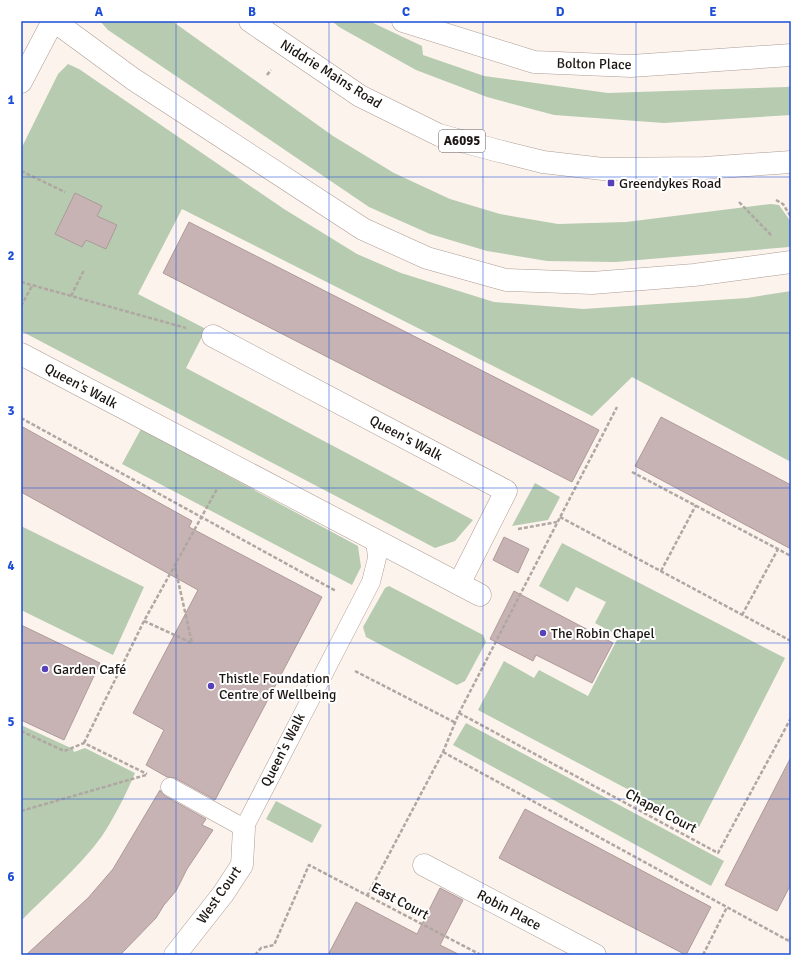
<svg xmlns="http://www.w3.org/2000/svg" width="812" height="976" font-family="Signika,sans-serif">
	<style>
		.green { fill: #b6cbb0 }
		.building { fill: #c7b3b3; stroke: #ad9a99 }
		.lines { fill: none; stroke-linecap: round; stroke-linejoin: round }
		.lane-casing { stroke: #ac9c93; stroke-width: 19 }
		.street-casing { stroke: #ac9c93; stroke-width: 23 }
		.primary-casing { stroke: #ac9c93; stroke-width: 23 }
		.path { stroke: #b0a7a2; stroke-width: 2.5; stroke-dasharray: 4 2; stroke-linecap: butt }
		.lane { stroke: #fff; stroke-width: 18 }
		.street { stroke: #fff; stroke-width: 22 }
		.primary { stroke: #fff; stroke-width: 22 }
		.grid { fill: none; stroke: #1d4ed8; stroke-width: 1; stroke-opacity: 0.55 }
		.poi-dot { fill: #5641b9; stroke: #fff; stroke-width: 1.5 }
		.labels { text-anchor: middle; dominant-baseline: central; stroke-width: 4; stroke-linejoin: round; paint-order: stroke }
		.shield { fill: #fff; stroke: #605c5a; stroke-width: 1 }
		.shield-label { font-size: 13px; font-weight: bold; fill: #1c1613 }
		.street-label { font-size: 14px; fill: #1c1613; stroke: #fff }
		.poi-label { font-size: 14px; fill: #1c1613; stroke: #fff; text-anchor: start }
		.neatline { fill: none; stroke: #1d4ed8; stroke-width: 1.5 }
		.grid-label { font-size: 13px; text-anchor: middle; font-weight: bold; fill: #1d4ed8 }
	</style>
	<rect width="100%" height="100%" fill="#fdf3ed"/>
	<g class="green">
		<path d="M100,21h72l161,115 61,37 56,26 50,15 58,10 68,-2 145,-18 8,1 12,17v23l-2,2 -173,15 -69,-1 -60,-10 -57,-17 -61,-27 -261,-177z"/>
		<path d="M332,21h37l53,25 1,9 61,21 124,17 180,-6 3,-2v30l-127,8 -110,-8 -67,-18 -71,-27 -77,-43z"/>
		<path d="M68,64l11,5 205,140 73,45 44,19 93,29 89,7 164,-11 44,-7v171l-159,-85 -40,39 -410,-207 -44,85 68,35 -20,39 287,152 -18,21 -20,7 -414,-217v-182l37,-75z"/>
		<path d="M141,429l217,117 3,21 -9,18 -230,-121z"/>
		<path d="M535,483l25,14 -12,23 -36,6z"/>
		<path d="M21,526l123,61 -31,68 -92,-45z"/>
		<path d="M562,543l223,115 -86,169 -221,-117 26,-49 30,17 5,-8 49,26 31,-60 -24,-13 11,-21 -30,-15 -8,15 -29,-16z"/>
		<path d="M389,586l94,49 3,7 -21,39 -8,4 -91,-48 -3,-10 22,-39z"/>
		<path d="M466,723l258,138 -13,25 -258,-141z"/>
		<path d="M21,725l52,24 1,3 11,-4 50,25c-9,21 -20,43 -33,63 -23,32 -54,57 -81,85z"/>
		<path d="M276,801l46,24 -10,18 -46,-24z"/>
	</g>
	<g class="building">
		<path d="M75,193l27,13 -5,10 20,9 -11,24 -20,-9 -4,7 -27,-13z"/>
		<path d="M189,222l410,208 -27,52 -409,-209z"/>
		<path d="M661,417l130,68v64l-156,-83z"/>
		<path d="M21,426l171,95 -3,6 133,70 -107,203 -40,-22 -8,-1 -21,-12 18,-35 -31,-17 65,-123 -177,-98z"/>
		<path d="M504,537l25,12 -11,24 -25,-13z"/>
		<path d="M514,591l99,52 -21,40 -56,-28 -3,6 -43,-22z"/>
		<path d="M21,625l79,38 -36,77 -43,-20z"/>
		<path d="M791,757v127l-14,27 -52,-26z"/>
		<path d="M160,790l5,6 41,23 -4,6 11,5 -26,39 -11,22 -12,14 -8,13 -36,37h-94l62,-57 25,-29z"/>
		<path d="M525,809l186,98 -25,48 -187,-97z"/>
		<path d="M440,888l23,12 -23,45 20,10h-132l28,-53 61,32z"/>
	</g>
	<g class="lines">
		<defs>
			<path id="lane" d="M170,787l74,41 127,-246 6,-24 -2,-18"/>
			<g id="street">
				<path d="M54,21l79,58 230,150 64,29 79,22 86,3 102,-8 97,-13"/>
				<path d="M403,21l131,41 97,4 160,-11"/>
				<path d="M21,82l32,-61"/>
				<path d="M213,336l293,155 -47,93"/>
				<path d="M21,354l459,241"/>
				<path d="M424,865l171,90"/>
				<path d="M175,955l48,-61 19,-29 2,-37"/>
			</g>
			<path id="primary" d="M250,21l110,75 79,39 56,15 48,12 60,7 101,-1 87,-6"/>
		</defs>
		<use href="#lane" class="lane-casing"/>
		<use href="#street" class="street-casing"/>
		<use href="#primary" class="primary-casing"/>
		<g class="path">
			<path d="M267,75l4,-5"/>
			<path d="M21,171l44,21"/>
			<path d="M776,200l7,4 8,13"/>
			<path d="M739,202l33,34"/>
			<path d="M21,282l165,46"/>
			<path d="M71,296l13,-26"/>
			<path d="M21,306l11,-20"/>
			<path d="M21,418l315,173"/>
			<path d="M632,472l159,84"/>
			<path d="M560,517l231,124"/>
			<path d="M518,529l39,-7"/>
			<path d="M661,571l35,-66"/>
			<path d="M742,615l36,-66"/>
			<path d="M144,621l48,22 -17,-76"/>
			<path d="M355,671l101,52"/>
			<path d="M459,713l259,140 73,-135"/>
			<path d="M21,731l43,20 20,-8 63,31"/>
			<path d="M84,743l60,-122 73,-132"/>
			<path d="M443,752l346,189 2,-4"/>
			<path d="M21,811l125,-36"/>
			<path d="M367,896l76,-144 16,-39 158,-306"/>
			<path d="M255,955l6,-7 13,-3 35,-80 172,90"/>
			<path d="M703,955l24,-48"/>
		</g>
		<use href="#lane" class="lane"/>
		<use href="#street" class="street"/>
		<use href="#primary" class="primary"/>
	</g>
	<path class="grid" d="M176,21v934M329,21v934M483,21v934M636,21v934M21,177h770M21,333h770M21,488h770M21,643h770M21,799h770"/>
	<g class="poi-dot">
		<rect x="607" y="179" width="8" height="8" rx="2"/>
		<circle cx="543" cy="633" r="4"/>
		<circle cx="45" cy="669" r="4"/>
		<circle cx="211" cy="686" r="4"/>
	</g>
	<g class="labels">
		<rect class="shield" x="439" y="130" width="46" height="22" rx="3"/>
		<g class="shield-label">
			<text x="462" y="141">A6095</text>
		</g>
		<g class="street-label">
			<text transform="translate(594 64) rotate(1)">Bolton Place</text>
			<text transform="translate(331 74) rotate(32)">Niddrie Mains Road</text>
			<text transform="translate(81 386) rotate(28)">Queen's Walk</text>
			<text transform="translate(406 438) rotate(28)">Queen's Walk</text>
			<text transform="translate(283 750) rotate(-63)">Queen's Walk</text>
			<text transform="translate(661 811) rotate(28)">Chapel Court</text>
			<text transform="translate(219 895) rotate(-55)">West Court</text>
			<text transform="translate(400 901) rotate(28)">East Court</text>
			<text transform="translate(509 910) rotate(28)">Robin Place</text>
		</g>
		<g class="poi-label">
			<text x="619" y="183">Greendykes Road</text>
			<text x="551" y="633">The Robin Chapel</text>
			<text x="53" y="669">Garden Café</text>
			<text x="219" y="678">Thistle Foundation<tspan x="219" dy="16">Centre of Wellbeing</tspan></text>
		</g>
	</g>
	<rect width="812" height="976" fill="none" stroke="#ffffff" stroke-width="44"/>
	<rect x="22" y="22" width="768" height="932" class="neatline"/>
	<g class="grid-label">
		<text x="99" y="16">A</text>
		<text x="252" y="16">B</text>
		<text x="406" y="16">C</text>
		<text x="560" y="16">D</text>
		<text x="713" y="16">E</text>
		<text x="11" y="104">1</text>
		<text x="11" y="260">2</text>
		<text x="11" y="415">3</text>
		<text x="11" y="570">4</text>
		<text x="11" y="726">5</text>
		<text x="11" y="881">6</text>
	</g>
</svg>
